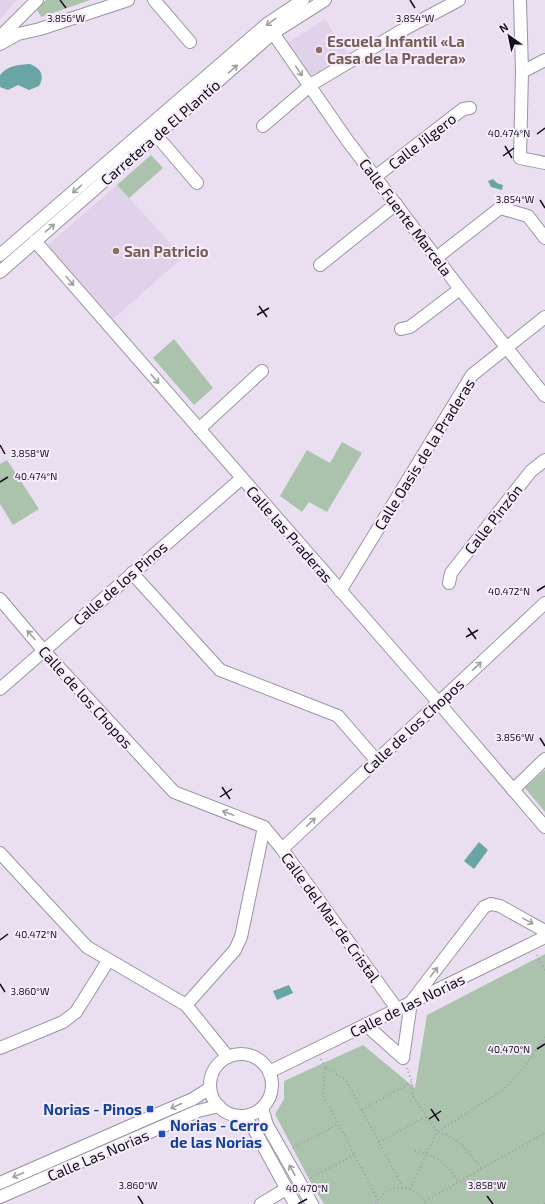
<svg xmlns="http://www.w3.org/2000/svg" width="545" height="1204" font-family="'Exo 2',sans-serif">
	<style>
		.built { fill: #dfd2e9 }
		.green { fill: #abc3ad }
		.water { fill: #6aa5a5 }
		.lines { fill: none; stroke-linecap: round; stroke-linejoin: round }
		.minor-casing { stroke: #9c93a3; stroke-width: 14 }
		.path { stroke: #a59dab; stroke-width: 2; stroke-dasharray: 1 3; stroke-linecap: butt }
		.minor { stroke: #fff; stroke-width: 12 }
		.oneway { stroke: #a09fa1 }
		.ticks { fill: none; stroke: #120f14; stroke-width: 1.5 }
		.education-dot { fill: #8d6e63; stroke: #f6ecfe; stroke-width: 1.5 }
		.transit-dot { fill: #1a4fb4; stroke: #f6ecfe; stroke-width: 1.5 }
		.labels { text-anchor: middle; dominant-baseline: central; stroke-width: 4; stroke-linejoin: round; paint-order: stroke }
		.education-label { font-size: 15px; font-weight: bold; fill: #785e54; stroke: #f6ecfe; text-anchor: start }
		.street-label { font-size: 15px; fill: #120f14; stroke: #f6ecfe }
		.transit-label { font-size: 15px; font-weight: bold; fill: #164399; stroke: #f6ecfe; text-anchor: end }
		.ticks-label { font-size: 10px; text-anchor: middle; fill: #120f14; stroke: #f6ecfe; stroke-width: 4; stroke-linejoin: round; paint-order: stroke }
	</style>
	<rect width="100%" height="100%" fill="#e9dff0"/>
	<g class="built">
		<path d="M0,0h17l-17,19z"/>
		<path d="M325,19l25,39 -34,20 -6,-1 -22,-34z"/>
		<path d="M117,185l66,72 -70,62 -65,-74z"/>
	</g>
	<g class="green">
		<path d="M46,0h44l-49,17 -4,-7z"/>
		<path d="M151,155l12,13 -34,30 -12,-13z"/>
		<path d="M174,339l39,49 -19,17 -41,-47z"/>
		<path d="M342,442l20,11 -35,59 -18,-10 -7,10 -22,-16 27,-46 23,13z"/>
		<path d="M7,460l32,49 -26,16 -13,-21v-40z"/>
		<path d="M545,770v42l-20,-24z"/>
		<path d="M545,954v250h-221l-13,-21 -36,-69 9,-15v-18l79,-36 52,43 12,-73z"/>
	</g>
	<g class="water">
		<path d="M30,64c11,4 15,12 9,22l-10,4 -11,-5 -10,5 -8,-3v-12c8,-10 18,-10 30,-11z"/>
		<path d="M493,179l4,4 6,2 -1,5 -11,-3 -3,-6z"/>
		<path d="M479,842l9,8 -14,19 -10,-8z"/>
		<path d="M289,985l4,8 -16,7 -4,-9z"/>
	</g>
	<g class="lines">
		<defs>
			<g id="minor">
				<path d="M154,0l36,42"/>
				<path d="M520,0l2,72 -2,86 25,5"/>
				<path d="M273,33l74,107 113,149 85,107"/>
				<path d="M0,37l37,-37"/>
				<path d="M0,44l18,-10 22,-5 88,-29"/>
				<path d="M522,72l23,-12"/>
				<path d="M263,126l49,-42 89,-53 58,-31"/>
				<path d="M156,135l41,48"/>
				<path d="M375,177l88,-68 7,-1"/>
				<path d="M35,241l403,461 107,125"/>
				<path d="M0,255l267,-231 36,-24"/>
				<path d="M436,258l64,-50 28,8 17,22"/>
				<path d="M320,265l76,-61"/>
				<path d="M0,272l273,-239 52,-33"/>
				<path d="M401,329l9,-2 50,-38"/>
				<path d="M199,429l63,-58"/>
				<path d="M132,573l88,97 118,46 38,44"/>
				<path d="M449,583l2,-10 80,-102 14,-11"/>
				<path d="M340,591l132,-216 73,-58"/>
				<path d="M0,599l43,51 131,142 90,35 18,22 115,160"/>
				<path d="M0,689l242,-211"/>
				<path d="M513,790l32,-31"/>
				<path d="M282,849l263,-246"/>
				<path d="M0,853l87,94 99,58 42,52"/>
				<path d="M186,1005l49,-55 6,-13 23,-110"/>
				<path d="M366,1025l37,33 8,-56 73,-95 7,-3 9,2 45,25"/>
				<path d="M0,1048l63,-26 13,-10 32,-51"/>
				<circle cx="241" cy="1085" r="31"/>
				<path d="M269,1072l276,-135"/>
				<path d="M262,1108l5,17 45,79"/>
				<path d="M244,1116l11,15 40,73"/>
				<path d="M0,1183l153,-67 40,-17 17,-11"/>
				<path d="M0,1197l198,-86 21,-5"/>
				<path d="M261,1204l25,-15"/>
			</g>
		</defs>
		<use href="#minor" class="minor-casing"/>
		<g class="path">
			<path d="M537,955l8,16"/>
			<path d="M321,1059l4,8"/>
			<path d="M407,1068l5,14"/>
			<path d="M362,1110l50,-28 1,14 24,36 11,3 15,11 19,23"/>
			<path d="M379,1142l48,-26"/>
			<path d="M293,1148l45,-24"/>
			<path d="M415,1151c17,2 36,15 43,31"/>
			<path d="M311,1178l43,-23"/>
			<path d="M410,1189l27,-57 66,-42 22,-24 20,-29"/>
			<path d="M378,1200l-55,-105 2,-28 21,13 57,108"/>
			<path d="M425,1201l120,-68"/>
			<path d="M376,1204c9,-21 41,-22 49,0"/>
			<path d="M544,1204l1,-1"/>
		</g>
		<use href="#minor" class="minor"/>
	</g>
	<defs><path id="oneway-shaft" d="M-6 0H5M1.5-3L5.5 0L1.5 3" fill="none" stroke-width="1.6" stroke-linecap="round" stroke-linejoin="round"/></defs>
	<g class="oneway">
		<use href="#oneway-shaft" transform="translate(271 22) rotate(144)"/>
		<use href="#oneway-shaft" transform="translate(233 69) rotate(-41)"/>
		<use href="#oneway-shaft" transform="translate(299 71) rotate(55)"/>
		<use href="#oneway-shaft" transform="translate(77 189) rotate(139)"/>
		<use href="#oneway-shaft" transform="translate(50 228) rotate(-41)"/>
		<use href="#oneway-shaft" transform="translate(70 281) rotate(49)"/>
		<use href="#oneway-shaft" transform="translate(155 379) rotate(49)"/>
		<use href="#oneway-shaft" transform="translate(31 635) rotate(-131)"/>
		<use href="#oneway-shaft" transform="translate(477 666) rotate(-43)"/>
		<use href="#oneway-shaft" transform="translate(228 813) rotate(-159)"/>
		<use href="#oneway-shaft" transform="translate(311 822) rotate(-44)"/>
		<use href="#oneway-shaft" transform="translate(528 921) rotate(29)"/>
		<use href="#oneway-shaft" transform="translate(434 972) rotate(-52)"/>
		<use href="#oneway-shaft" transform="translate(176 1106) rotate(155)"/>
		<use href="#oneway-shaft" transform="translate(292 1170) rotate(-119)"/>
		<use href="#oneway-shaft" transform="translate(18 1175) rotate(157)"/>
	</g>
	<path class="ticks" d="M60,0l6,8M410,0l5,8M537,134l8,-6M505,146l7,12M503,156l11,-8M540,200l5,8M259,306l8,11M257,315l12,-7M0,445l5,9M0,482l8,-5M537,591l8,-5M468,628l8,11M466,637l12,-7M540,738l5,8M222,787l8,12M220,797l12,-8M0,940l8,-6M0,984l5,8M537,1049l8,-5M431,1109l8,12M429,1119l12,-8M138,1196l5,8M487,1196l6,8M298,1204l9,-5"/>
	<g class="education-dot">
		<circle cx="319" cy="50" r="4"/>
		<circle cx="116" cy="251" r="4"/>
	</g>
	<g class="transit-dot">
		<rect x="146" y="1105" width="8" height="8" rx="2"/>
		<rect x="158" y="1130" width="8" height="8" rx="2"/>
	</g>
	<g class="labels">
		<g class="education-label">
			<text x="327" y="41">Escuela Infantil «La<tspan x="327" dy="17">Casa de la Pradera»</tspan></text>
			<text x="124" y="251">San Patricio</text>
		</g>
		<g class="street-label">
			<text transform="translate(160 132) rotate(-41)">Carretera de El Plantío</text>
			<text transform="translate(422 141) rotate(-38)">Calle Jilgero</text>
			<text transform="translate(406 217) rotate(53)">Calle Fuente Marcela</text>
			<text transform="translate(424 454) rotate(-58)">Calle Oasis de la Praderas</text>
			<text transform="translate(493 519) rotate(-52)">Calle Pinzón</text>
			<text transform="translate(290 534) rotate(49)">Calle las Praderas</text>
			<text transform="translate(120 583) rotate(-41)">Calle de los Pinos</text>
			<text transform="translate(86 697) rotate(48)">Calle de los Chopos</text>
			<text transform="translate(413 726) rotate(-43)">Calle de los Chopos</text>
			<text transform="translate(331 917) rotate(54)">Calle del Mar de Cristal</text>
			<text transform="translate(407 1005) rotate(-26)">Calle de las Norias</text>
			<text transform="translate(98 1155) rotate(-23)">Calle Las Norias</text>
		</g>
		<g class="transit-label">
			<text x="142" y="1109">Norias - Pinos</text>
			<text x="170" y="1125" text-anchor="start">Norias - Cerro<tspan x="170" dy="17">de las Norias</tspan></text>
		</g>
	</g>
	<g class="ticks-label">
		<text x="66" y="22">3.856°W</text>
		<text x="415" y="22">3.854°W</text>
		<text x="509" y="137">40.474°N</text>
		<text x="515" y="203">3.854°W</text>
		<text x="30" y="457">3.858°W</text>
		<text x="36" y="480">40.474°N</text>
		<text x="509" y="595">40.472°N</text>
		<text x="515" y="741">3.856°W</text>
		<text x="36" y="938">40.472°N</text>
		<text x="30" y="995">3.860°W</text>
		<text x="509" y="1053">40.470°N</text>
		<text x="138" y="1189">3.860°W</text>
		<text x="487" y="1189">3.858°W</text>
		<text x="307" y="1192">40.470°N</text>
	</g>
	<g transform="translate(509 36) rotate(327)" stroke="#f6ecfe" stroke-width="3" paint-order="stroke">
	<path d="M0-3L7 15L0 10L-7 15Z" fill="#120f14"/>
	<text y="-6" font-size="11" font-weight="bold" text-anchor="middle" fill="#120f14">N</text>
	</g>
</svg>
